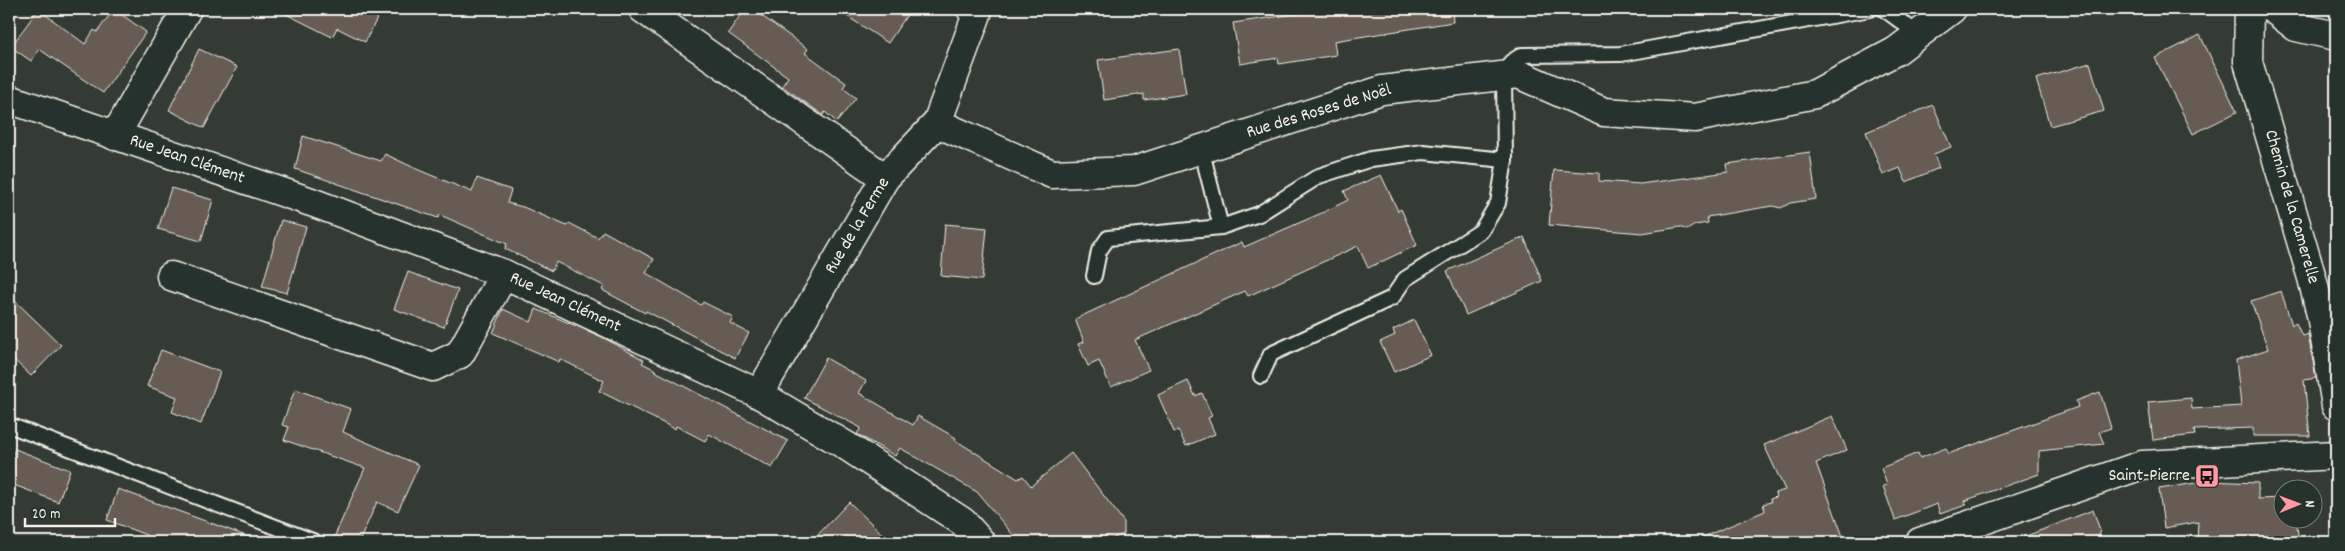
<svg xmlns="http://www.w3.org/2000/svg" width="2345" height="551" font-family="Dekko,sans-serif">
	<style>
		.building { fill: #665b52; stroke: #f4f1e8 }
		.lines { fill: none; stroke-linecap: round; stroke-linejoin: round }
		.lane-casing { stroke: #f4f1e8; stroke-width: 18 }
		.street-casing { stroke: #f4f1e8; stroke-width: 31 }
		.secondary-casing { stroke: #f4f1e8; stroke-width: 31 }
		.lane { stroke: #26332d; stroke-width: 14 }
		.street { stroke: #26332d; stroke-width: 28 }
		.secondary { stroke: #26332d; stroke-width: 28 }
		.labels { text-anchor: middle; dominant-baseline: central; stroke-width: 4; stroke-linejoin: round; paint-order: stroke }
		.street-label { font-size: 18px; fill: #f4f1e8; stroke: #26332d }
		.poi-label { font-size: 18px; fill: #f4f1e8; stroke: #26332d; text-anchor: end }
	</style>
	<rect width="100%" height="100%" fill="#333b34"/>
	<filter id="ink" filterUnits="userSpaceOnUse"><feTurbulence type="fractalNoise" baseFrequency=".02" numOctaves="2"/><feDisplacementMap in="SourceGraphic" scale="10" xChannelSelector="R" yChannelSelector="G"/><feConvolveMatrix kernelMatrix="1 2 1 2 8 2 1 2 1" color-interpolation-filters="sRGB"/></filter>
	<g filter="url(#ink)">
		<g class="building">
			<path d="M38,9l47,35 9,-14 3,2 17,-23 32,23 -43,61 -64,-44 -8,12 -20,-14z"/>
			<path d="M276,9h106l-17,33 -28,-14 -5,9z"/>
			<path d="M745,9h7l56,40 -3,4 41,30 -3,5 13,10 -19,24 -12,-10 -2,3 -41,-29 6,-9 -60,-44z"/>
			<path d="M836,9h75l-23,34z"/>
			<path d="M1330,9h122l1,13 -119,19 2,14 -57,9 -1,-6 -38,6 -7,-41z"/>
			<path d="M2200,35l37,77 -44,22 -38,-76z"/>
			<path d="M199,49l38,18 -33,61 -35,-18z"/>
			<path d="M1179,49l7,45 -42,6v-6l-40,6 -6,-40z"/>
			<path d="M2090,63l14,48 -54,15 -14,-47z"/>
			<path d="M1933,105l18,42 -17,7 5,14 -33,14 -6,-14 -17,7 -17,-43z"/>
			<path d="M303,136l78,25 4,-7 36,17 51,21 5,-14 34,12 -4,13 16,4 44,19 2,-3 29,15 5,-7 51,28 -8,14 55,32 2,-3 30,15 -3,6 19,10 -14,25 -89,-47 -1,2 -43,-23 2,-4 -48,-24 -4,9 -47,-22 2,-5 -67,-29 -2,3 -143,-49z"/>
			<path d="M1810,152l6,47 -26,4 -9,5 -9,-2 -65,11 1,6 -13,2 -8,5 -7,-3 -38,6 -93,-8 5,-55 45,3v8l41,3 88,-12 -1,-8z"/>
			<path d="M1381,175l17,36 3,-2 16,36 -49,23 -10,-22 -110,50 -3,-5 -110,49 14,30 -38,17 -12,-26 -11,5 -10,-22 6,-2 -9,-23 167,-77 2,5 80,-35 24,-12 -4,-9z"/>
			<path d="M171,188l42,12 -12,41 -43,-12z"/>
			<path d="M281,220l25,7 -19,66 -25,-6z"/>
			<path d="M945,224l42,4 -5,52 -41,-4z"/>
			<path d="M1524,237l18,44 -76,34 -19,-44z"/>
			<path d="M408,272l50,18 -14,37 -50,-18z"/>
			<path d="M2281,291l11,34 4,-2 6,13 6,-2 8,44 -12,2 6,56h-57v-8l-59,2 1,5 -42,5 -5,-38 43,-4 1,11 49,-3 -5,-46 32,-11 -17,-48z"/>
			<path d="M9,295l52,50 -30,31 -22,-21z"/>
			<path d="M503,309l28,13 5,-13 66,28 42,23 -2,3 14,7 -1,1 133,70 -16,27 -63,-34 -4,7 -29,-15 -1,3 -76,-38 5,-10 -44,-22 -1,3 -66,-29z"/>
			<path d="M1414,320l17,35 -37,17 -14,-30 15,-7 -2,-5z"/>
			<path d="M161,350l59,22 -19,52 -29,-12 5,-15 -30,-11z"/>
			<path d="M826,358l40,23 -7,12 54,32 5,-9 38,22 -1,2 63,39 5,-3 8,10 40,-33 53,69v12l-20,8h-85l-42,-50 -77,-44 -5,8 -38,-22 4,-6 -57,-30z"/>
			<path d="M1188,381l7,15 7,-3 10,23 -4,2 7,16 -29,12 -8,-16 -4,2 -16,-37z"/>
			<path d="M295,389l56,20 -8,23 76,33 -21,46 -21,-9 -18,40h-27l33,-74 -81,-28 5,-13 -7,-2z"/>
			<path d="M2100,392l11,36 -12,4 5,12 -65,7v23l-75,27 2,4 -26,9 -3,-10 -42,16 -12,-34 4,-1 -6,-17 37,-15 2,5 26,-10 2,6 130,-47 -2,-6z"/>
			<path d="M1832,416l15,34 -31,13 29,79h-154l74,-31 -2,-7 8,-2 -1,-3 6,-2 -1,-4 10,-3 -21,-45z"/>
			<path d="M15,449l55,21 -12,32 -49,-19v-18z"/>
			<path d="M2208,481l50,2v16l24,-1v20h14l3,24h-102l1,-20 -34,6 -5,-39z"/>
			<path d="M118,489l139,51 -1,2h-113l3,-7 -39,-15z"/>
			<path d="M849,502l42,40h-80z"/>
			<path d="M2093,510l7,20 -4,12h-80v-2z"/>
		</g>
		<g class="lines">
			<defs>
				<g id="lane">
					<path d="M1884,9l34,25"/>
					<path d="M1201,148l20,79"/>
					<path d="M1094,276l5,-25 9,-13 113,-11 38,-13 60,-38 52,-17 52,-7 82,8"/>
					<path d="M1261,376l10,-22 121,-56 13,-19 76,-48 17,-28 7,-43 -1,-84 7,-14 11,-7 99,-1 249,-45"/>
					<path d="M9,425l306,117"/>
				</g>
				<g id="street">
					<path d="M643,9l242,169"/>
					<path d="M2249,9l-1,53 64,216 9,37 15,91"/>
					<path d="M2273,9l23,18 40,9"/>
					<path d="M9,99l305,104 190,71 255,120 86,51 118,77 18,20"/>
					<path d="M937,123l115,51 82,-3 248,-81 136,-16 86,38 91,6 120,-24 81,-43 56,-42"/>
					<path d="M115,136l72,-127"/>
					<path d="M171,276l262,91 27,-13 44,-80"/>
					<path d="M759,394l126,-216 52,-55 40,-109 -6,-5"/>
				</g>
				<path id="secondary" d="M1920,542l222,-77 194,-10"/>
			</defs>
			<use href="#lane" class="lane-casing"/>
			<use href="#street" class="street-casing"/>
			<use href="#secondary" class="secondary-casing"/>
			<use href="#lane" class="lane"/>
			<use href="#street" class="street"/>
			<use href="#secondary" class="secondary"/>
		</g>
	</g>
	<defs>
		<symbol id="bus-square" viewBox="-11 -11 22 22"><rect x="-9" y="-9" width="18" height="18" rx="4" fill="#ff9aa2" stroke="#26332d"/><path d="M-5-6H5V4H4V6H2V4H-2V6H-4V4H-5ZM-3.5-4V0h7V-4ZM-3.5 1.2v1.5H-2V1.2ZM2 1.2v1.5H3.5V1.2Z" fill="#111"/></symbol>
	</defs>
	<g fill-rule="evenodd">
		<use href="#bus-square" x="2193" y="462" width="28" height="28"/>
	</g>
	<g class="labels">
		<g class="street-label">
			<text transform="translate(1319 112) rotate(-17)">Rue des Roses de Noël</text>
			<text transform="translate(187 160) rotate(19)">Rue Jean Clément</text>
			<text transform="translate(2291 207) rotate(74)">Chemin de la Camerelle</text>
			<text transform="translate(858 226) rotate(-59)">Rue de la Ferme</text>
			<text transform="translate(565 303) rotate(25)">Rue Jean Clément</text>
		</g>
		<g class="poi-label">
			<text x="2190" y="476">Saint-Pierre</text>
		</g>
	</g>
	<rect width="2345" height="551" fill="none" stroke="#26332d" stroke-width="30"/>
	<rect x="15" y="15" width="2315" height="521" fill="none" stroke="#f4f1e8" stroke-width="2" filter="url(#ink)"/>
	<g transform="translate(2298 504) rotate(89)"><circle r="24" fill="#26332d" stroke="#787f78"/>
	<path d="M0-4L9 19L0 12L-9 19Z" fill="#ff9aa2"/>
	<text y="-8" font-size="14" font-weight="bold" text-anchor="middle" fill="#f4f1e8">N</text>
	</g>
	<path d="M25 518v8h90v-8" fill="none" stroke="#f4f1e8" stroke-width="2.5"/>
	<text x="32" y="518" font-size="15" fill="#f4f1e8" stroke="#26332d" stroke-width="4" paint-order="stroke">20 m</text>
</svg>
